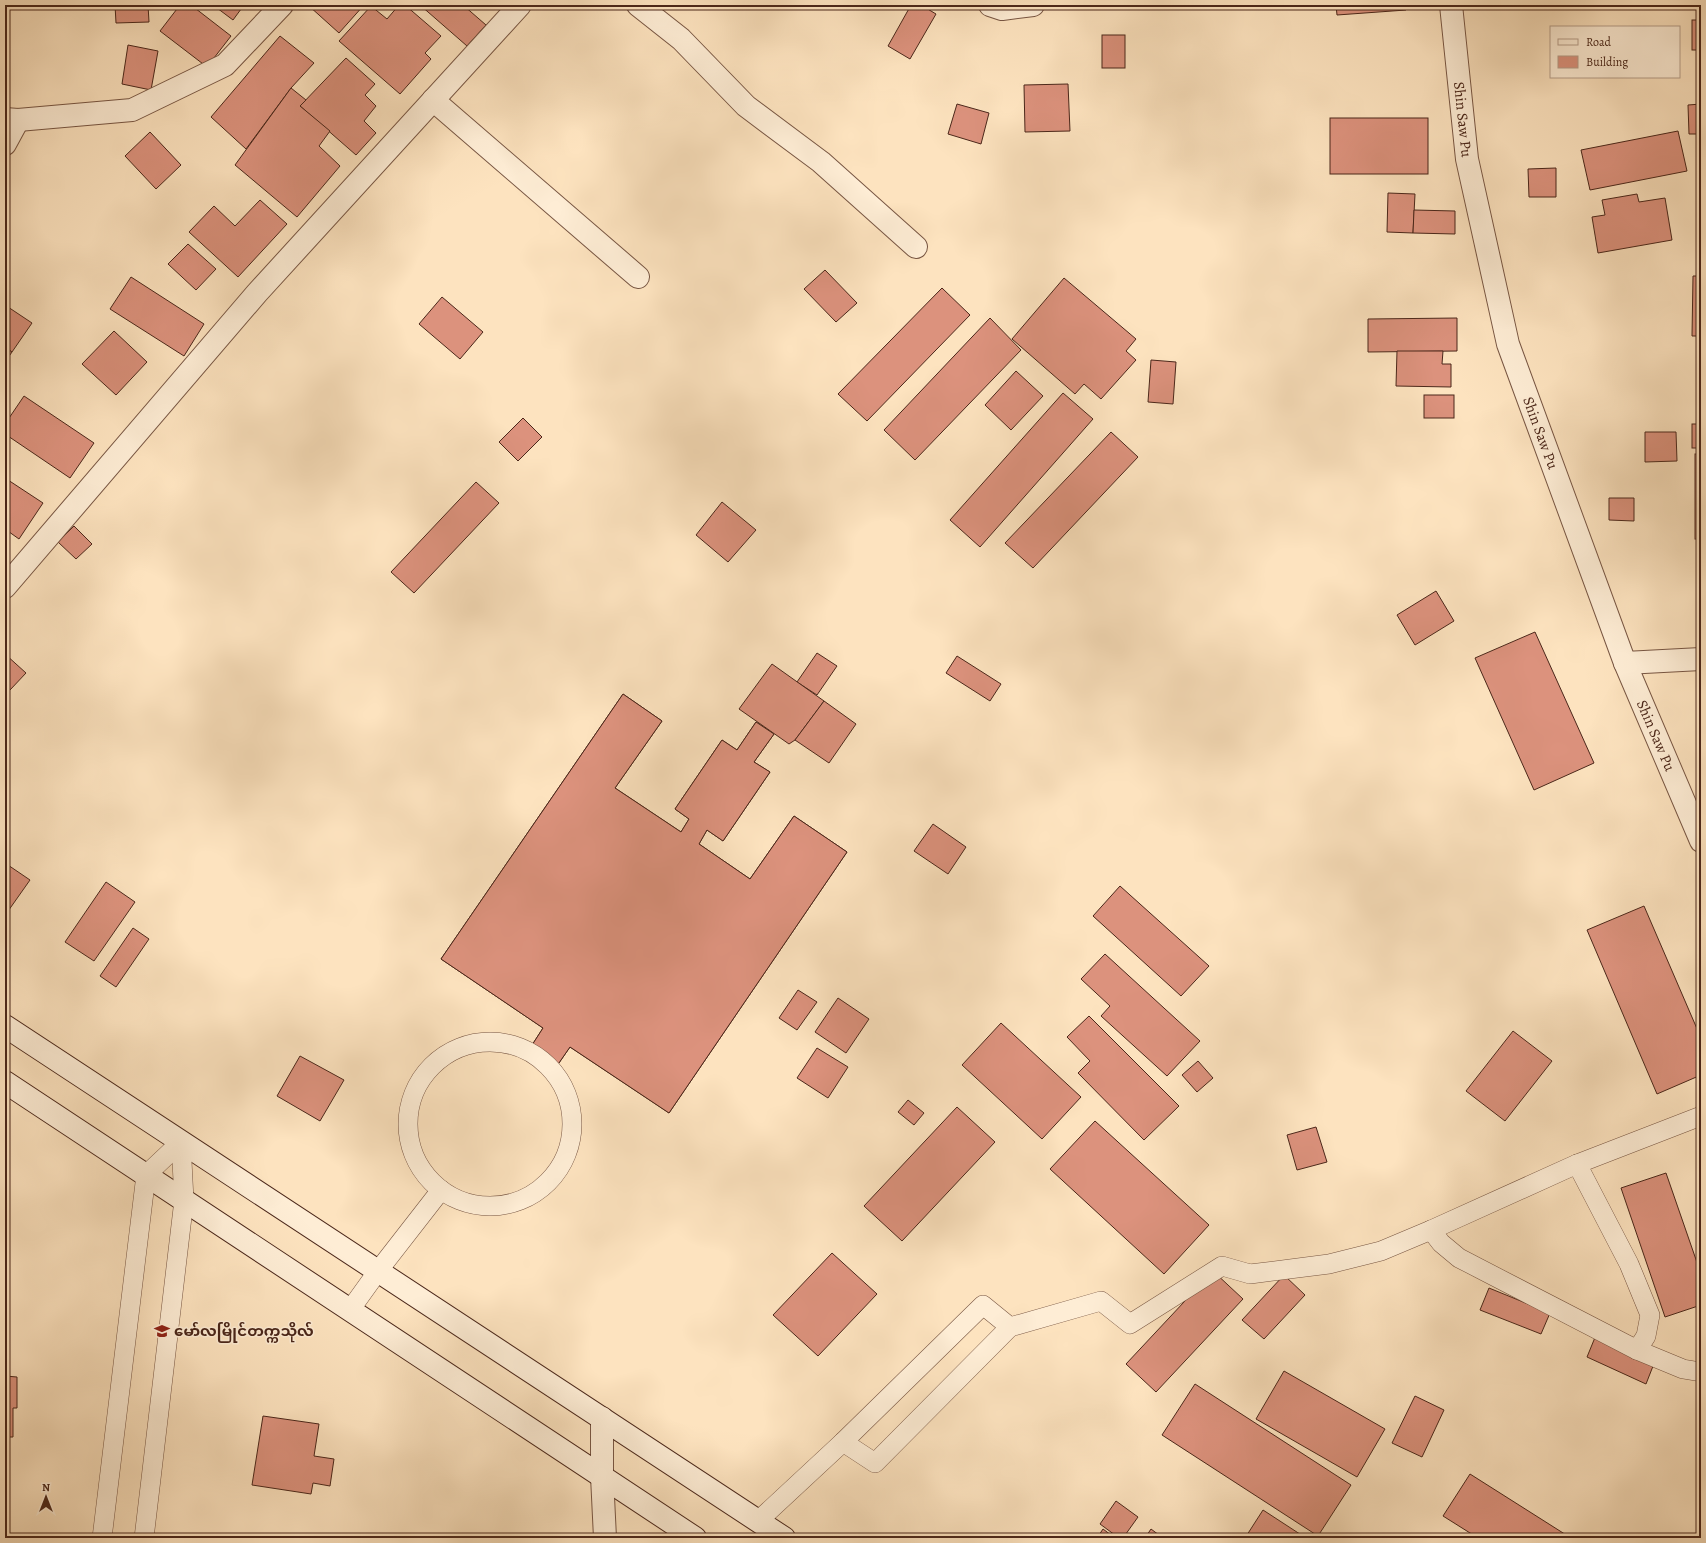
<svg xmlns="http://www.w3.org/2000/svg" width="1706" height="1543" font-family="Alegreya,'Noto Sans Myanmar',serif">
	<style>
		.building { fill: #dc927d; stroke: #4b271a; fill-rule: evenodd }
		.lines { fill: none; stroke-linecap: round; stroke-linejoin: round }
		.service-casing { stroke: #785643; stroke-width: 20 }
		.minor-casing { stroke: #785643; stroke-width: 24 }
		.secondary-casing { stroke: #4b271a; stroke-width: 24 }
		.service { stroke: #feedd5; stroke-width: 19 }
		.minor { stroke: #feedd5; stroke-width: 22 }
		.secondary { stroke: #feedd5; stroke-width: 22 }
		.labels { text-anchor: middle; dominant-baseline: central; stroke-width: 3; stroke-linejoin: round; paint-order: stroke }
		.street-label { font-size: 15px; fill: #4b271a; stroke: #feedd5 }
		.poi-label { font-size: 15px; font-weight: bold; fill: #4b271a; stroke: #feedd5; text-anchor: start }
	</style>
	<rect width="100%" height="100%" fill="#fde3bf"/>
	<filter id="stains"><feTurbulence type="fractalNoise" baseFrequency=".005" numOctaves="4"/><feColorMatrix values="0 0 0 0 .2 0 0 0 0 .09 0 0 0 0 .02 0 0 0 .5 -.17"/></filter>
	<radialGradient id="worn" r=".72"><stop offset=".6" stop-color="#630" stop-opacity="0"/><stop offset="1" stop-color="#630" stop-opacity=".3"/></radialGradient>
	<g class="building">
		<path d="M115,5h33l1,17 -33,1z"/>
		<path d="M180,5h11l40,31 -24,31 -47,-36z"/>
		<path d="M213,5h31l-11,15z"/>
		<path d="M310,5h54l-25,28 -30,-27z"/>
		<path d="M399,5h6l36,31 -16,17 6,6 -31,35 -61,-53 32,-35 16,13z"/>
		<path d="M420,5h43l23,20 -19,21z"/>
		<path d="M911,5h10l15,9 -26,45 -22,-13z"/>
		<path d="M1336,5h69l1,5 -69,5z"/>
		<rect x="1692" y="20" width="9" height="30"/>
		<rect x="1102" y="35" width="23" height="33"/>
		<path d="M280,36l34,27 -23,25 -45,61 -35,-32z"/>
		<path d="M128,45l30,6 -7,39 -29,-6z"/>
		<path d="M346,58l29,26 -10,11 11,11 -12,15 12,12 -20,22 -56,-49z"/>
		<path d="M1068,84l2,47 -45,1 -1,-47z"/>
		<path d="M291,88l15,12 -6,6 30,25 -11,15 21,20 -43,51 -62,-52z"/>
		<path d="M957,104l32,9 -8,31 -33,-10z"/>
		<path d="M1701,104v30h-12l-1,-29z"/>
		<rect x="1330" y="118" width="98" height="56"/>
		<path d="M1678,131l9,40 -97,19 -9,-40z"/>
		<path d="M150,132l31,33 -25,24 -31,-33z"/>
		<path d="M1556,168v29h-27l-1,-28z"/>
		<path d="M1388,193l27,1 -2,39 -26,-1z"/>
		<path d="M1637,194l2,8 26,-4 7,42 -74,13 -6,-36 13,-2 -3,-15z"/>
		<path d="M260,200l27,24 -49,53 -49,-45 25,-26 21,20z"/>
		<path d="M1414,210l41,1v23l-42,-1z"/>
		<path d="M188,244l28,25 -20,21 -28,-26z"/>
		<path d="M825,270l32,33 -21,19 -32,-33z"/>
		<path d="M1693,276h8v60h-9z"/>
		<path d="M131,277l73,47 -20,32 -74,-47z"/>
		<path d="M1064,278l72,61 -10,12 10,9 -35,39 -17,-15 -9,10 -63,-55z"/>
		<path d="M942,288l28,27 -103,106 -29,-27z"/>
		<path d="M442,297l41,35 -23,27 -41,-35z"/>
		<path d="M5,305l27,18 -20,29 -7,-5z"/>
		<path d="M990,318l31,32 -106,110 -31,-30z"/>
		<path d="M1457,318v33l-89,1v-33z"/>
		<path d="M114,331l33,31 -31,33 -34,-31z"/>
		<path d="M5,347l7,5 -7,10z"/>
		<path d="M1397,351h46l-1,13h9v23l-55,-1z"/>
		<path d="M1151,360l25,2 -3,42 -25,-2z"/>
		<path d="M1016,371l27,25 -32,34 -26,-25z"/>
		<rect x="1698" y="375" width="3" height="23"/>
		<path d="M1063,393l30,26 -113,128 -30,-27z"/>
		<rect x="1424" y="395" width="30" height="23"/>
		<path d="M24,396l70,47 -24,35 -65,-44v-10z"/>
		<path d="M523,418l19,19 -24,24 -19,-19z"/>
		<rect x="1692" y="424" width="9" height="24"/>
		<path d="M1111,432l27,25 -105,111 -28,-25z"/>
		<path d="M1645,432h31l1,29 -32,1z"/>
		<rect x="1695" y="454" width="6" height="85"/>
		<path d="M5,478l38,25 -24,36 -14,-10z"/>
		<path d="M476,482l23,21 -85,90 -23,-21z"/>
		<path d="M1609,498h25v23l-25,-1z"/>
		<path d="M722,502l34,28 -28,32 -32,-27z"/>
		<path d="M74,526l18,18 -16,15 -18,-17z"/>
		<path d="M1698,545l3,1v39h-3z"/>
		<path d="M1436,591l18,30 -39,24 -18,-30z"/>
		<path d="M1535,632l59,131 -60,27 -59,-132z"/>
		<path d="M817,653l20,13 -20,29 -20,-13z"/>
		<path d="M5,654l21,19 -16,17 -5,-4z"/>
		<path d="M957,656l44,28 -11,17 -44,-28z"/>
		<path d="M772,664l52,37 -29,39 -6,4 -50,-35z"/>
		<path d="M623,694l39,27 -47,67 66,44 8,-13 -14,-10 47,-69 15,10 19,-28 18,12 -20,28 16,10 -47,69 -16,-11 -8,14 51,35 44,-63 53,36 -178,261 -99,-66 -18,26 -27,-17 18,-28 -102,-69zM601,809l65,44 -13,19 -12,-8 -30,44 -53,-36zM684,865l52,35 -43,63 -45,-29 31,-45 -8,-5zM541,896l135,91 -46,68 -135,-91z"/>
		<path d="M623,694l39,27 -47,67 66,44 8,-13 -14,-10 47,-69 15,10 19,-28 18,12 -20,28 16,10 -47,69 -16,-11 -8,14 51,35 44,-63 53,36 -178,261 -99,-66 -18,26 -27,-17 18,-28 -102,-69z"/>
		<path d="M824,701l32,23 -27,39 -34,-23z"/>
		<path d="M933,824l33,23 -18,27 -34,-23z"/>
		<path d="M5,863l25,17 -24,34h-1z"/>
		<path d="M106,882l29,20 -41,59 -29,-19z"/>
		<path d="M1120,886l89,80 -28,30 -88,-80z"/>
		<path d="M1644,906l57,132v37l-44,19 -70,-164z"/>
		<path d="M133,928l16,11 -33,48 -16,-11z"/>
		<path d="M1105,954l95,87 -33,35 -66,-60 9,-10 -29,-27z"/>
		<path d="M798,990l19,12 -20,28 -18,-12z"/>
		<path d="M838,998l31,21 -23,34 -31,-21z"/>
		<path d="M1089,1016l90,90 -35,34 -66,-67 12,-12 -23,-24z"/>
		<path d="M1001,1023l80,74 -39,42 -80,-74z"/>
		<path d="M1513,1031l39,30 -47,60 -39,-30z"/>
		<path d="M817,1048l31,19 -20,31 -31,-20z"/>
		<path d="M300,1056l44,24 -24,41 -43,-25z"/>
		<path d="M1198,1061l15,17 -16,14 -15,-17z"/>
		<path d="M908,1100l16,13 -10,12 -16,-13z"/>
		<path d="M957,1107l38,35 -93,99 -38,-35z"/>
		<path d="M1095,1121l114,104 -45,49 -114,-105z"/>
		<path d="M1316,1127l11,35 -30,8 -10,-35z"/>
		<path d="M1666,1173l35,101v31l-36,12 -44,-129z"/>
		<path d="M832,1253l45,41 -59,62 -45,-41z"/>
		<path d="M1213,1271l30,28 -87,93 -30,-28z"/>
		<path d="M1284,1275l21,20 -41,44 -22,-19z"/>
		<path d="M1489,1288l61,25 -9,21 -61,-24z"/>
		<path d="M1596,1335l59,26 -9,23 -59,-27z"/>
		<path d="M1284,1371l101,58 -28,48 -101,-58z"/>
		<path d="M5,1376l12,1v31h-4v29h-8z"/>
		<path d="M1195,1384l156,101 -33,51 -156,-101z"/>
		<path d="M1415,1396l29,14 -22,47 -30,-14z"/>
		<path d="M263,1416l56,8 -5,32 20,3 -4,27 -17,-3 -2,11 -59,-9z"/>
		<path d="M1470,1474l101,64h-93l-35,-22z"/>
		<path d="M1116,1501l22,16 -15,21h-4l-19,-14z"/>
		<path d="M1263,1510l43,28h-61z"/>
		<path d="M1103,1529l12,9h-18z"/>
		<path d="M1151,1529l12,9h-18z"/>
	</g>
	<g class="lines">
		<defs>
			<g id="service">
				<circle cx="490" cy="1124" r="82"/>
				<path d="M1577,1164l52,100 21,51 -4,21 -9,14"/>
				<path d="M1431,1230l10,13 18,15 178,92 46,19 18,3"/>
				<path d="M350,1310l28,-39 63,-81"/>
				<path d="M843,1442l32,21 135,-136"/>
				<path d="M758,1521l85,-79 140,-137 27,22 91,-26 29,23 92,-58 28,8 79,-10 52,-13 50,-21 146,-66 124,-48"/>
				<path d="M102,1538l44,-363 35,-33"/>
				<path d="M144,1538l40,-338 -3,-58"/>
			</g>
			<g id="minor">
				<path d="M638,5l43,34 65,67 75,56 95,85"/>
				<path d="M990,5l12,4 31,-4"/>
				<path id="s1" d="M1451,5l16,154 41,185 117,319 76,178"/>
				<path d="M433,100l205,177"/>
				<path d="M5,119l13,1 114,-10 93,-45 57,-60"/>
				<path d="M5,144l13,-24"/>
				<path d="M5,587l252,-294 263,-288"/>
				<path d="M1625,663l76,-4"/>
				<path d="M602,1418v58l3,62"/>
			</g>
			<g id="secondary">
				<path d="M5,1026l779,512"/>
				<path d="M5,1082l690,456"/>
			</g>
		</defs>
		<use href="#service" class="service-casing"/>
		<use href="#minor" class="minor-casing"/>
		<use href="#secondary" class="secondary-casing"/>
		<use href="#service" class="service"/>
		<use href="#minor" class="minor"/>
		<use href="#secondary" class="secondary"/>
	</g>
	<defs>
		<symbol id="university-bare" viewBox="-9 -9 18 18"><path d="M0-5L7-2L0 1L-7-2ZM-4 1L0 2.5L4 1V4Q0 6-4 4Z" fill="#8f2418" stroke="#feedd5" stroke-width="2.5" paint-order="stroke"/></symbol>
	</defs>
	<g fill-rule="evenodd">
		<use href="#university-bare" x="151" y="1320" width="22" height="22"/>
	</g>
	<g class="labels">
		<g class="street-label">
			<text stroke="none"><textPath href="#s1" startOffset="115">Shin Saw Pu</textPath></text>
			<text stroke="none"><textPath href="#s1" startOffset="439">Shin Saw Pu</textPath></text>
			<text stroke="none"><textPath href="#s1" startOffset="763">Shin Saw Pu</textPath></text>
		</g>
		<g class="poi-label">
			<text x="174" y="1331">မော်လမြိုင်တက္ကသိုလ်</text>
		</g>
	</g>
	<rect width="1706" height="1543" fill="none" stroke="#fde3bf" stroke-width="20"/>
	<rect x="6" y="6" width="1694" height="1531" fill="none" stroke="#4b271a" stroke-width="2"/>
	<rect x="10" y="10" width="1686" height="1523" fill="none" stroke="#4b271a"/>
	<rect x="1550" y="26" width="130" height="52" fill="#feedd5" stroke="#b69e8a"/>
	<rect x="1558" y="39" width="20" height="6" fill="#feedd5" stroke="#b69e8a"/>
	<text x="1586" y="46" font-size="12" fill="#4b271a">Road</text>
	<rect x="1558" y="56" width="20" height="12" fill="#dc927d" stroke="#b69e8a"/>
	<text x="1586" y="66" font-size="12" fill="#4b271a">Building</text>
	<g transform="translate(46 1497)" stroke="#feedd5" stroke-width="3" paint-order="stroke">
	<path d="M0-3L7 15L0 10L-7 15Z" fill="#4b271a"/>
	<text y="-6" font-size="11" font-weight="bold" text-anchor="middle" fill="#4b271a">N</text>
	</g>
	<rect width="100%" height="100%" filter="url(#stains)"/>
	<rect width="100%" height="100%" fill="url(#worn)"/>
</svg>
